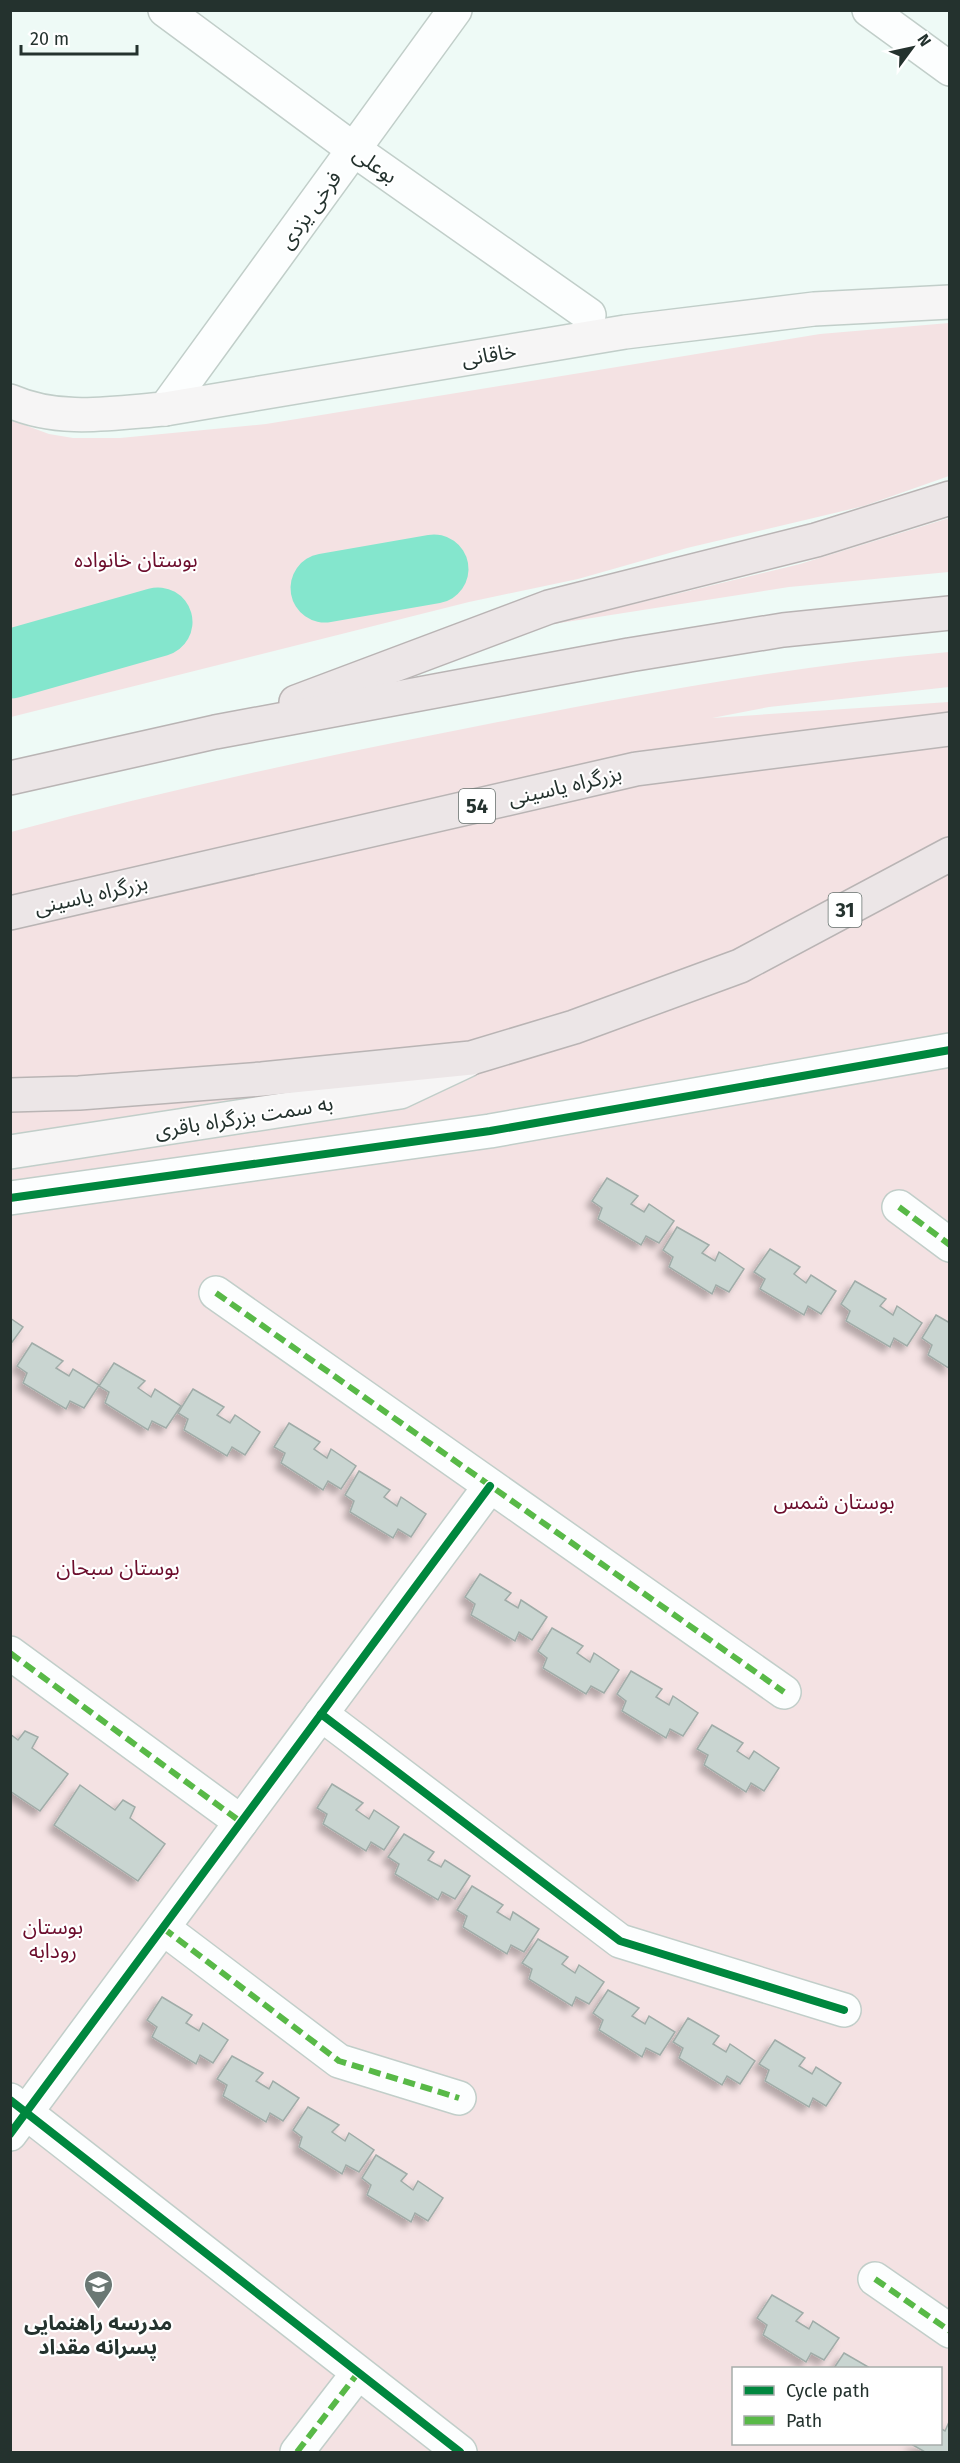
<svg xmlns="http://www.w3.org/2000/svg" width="960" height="2463" font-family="'Fira Sans','Noto Sans Arabic',sans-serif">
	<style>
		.green { fill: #f4e2e3; fill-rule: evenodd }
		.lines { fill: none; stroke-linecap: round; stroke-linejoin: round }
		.river { stroke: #84e6cd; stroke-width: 69 }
		.building { fill: #c9d5d1; stroke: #a0aca8; stroke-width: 1.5; filter: url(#shadow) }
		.minor-casing { stroke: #c1cec9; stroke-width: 36 }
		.secondary-casing { stroke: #c1cec9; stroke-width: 36 }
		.trunk-casing { stroke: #b9b4b4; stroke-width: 36 }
		.minor { stroke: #fcfefe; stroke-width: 33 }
		.secondary { stroke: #f6f5f5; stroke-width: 33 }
		.trunk { stroke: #ece6e7; stroke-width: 33 }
		.quiet { stroke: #58b947; stroke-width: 6; stroke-dasharray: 12 6; stroke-linecap: butt }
		.cycleway-casing { stroke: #fff; stroke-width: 11 }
		.cycleway { stroke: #00873e; stroke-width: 8 }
		.labels { text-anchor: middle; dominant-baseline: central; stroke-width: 4.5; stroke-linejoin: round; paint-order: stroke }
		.shield { fill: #fff; stroke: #66706d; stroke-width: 1.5 }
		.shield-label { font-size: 20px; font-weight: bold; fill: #24322e }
		.street-label { font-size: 21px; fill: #24322e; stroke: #fff }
		.park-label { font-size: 21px; fill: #6c0d2c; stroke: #fff }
		.poi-label { font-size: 21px; font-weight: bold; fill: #24322e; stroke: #fff }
	</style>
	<defs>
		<filter id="shadow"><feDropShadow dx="-5.5" dy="5.5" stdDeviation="3" flood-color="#0004"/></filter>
	</defs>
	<rect width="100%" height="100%" fill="#eefaf6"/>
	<g class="green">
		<path d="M949,323v153l-85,30 -177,42 -109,31 -109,23 -458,115v-297l38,14 24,4h47l146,-14 554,-90z"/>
		<path d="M949,518v54l-160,15 -242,38 253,-61z"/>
		<path d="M949,652v35l-180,20 -57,11 237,-16v1750h-938v-1620c161,-44 324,-78 487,-110 149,-29 300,-57 451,-70zM734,2368h206v76h-206z"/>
	</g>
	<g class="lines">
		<g class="river">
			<path d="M325,588l109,-19"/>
			<path d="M10,664l148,-42"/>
		</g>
	</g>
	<g class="building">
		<path d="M607,1178l31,18 -7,8 13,8 5,-8 25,17 -15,22 -13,-7 -5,9 -43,-26 4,-11 -10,-7z"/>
		<path d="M677,1227l32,18 -7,8 13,8 4,-9 25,17 -15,23 -13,-7 -4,9 -43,-27 4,-10 -10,-7z"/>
		<path d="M770,1249l30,18 -6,7 12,9 5,-8 25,16 -15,23 -13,-8 -4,9 -44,-26 5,-10 -11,-7z"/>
		<path d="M855,1281l31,18 -6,7 13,9 4,-9 25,17 -15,23 -13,-8 -4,9 -44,-26 4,-10 -9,-7z"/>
		<path d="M936,1315l14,8v46l-22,-14 4,-10 -10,-7z"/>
		<path d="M10,1318l13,9 -13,18z"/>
		<path d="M32,1343l31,18 -7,7 13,8 4,-7 26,16 -15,23 -14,-7 -4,8 -43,-26 4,-10 -10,-7z"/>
		<path d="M114,1363l31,18 -7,7 13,9 4,-8 26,17 -15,22 -14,-7 -4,9 -43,-27 4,-11 -10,-6z"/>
		<path d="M193,1389l31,18 -7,8 13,8 5,-8 25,17 -15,23 -13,-8 -5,9 -43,-26 4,-11 -10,-6z"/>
		<path d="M289,1423l31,19 -6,7 13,9 4,-9 25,17 -15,23 -13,-8 -5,9 -42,-27 4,-10 -11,-6z"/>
		<path d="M359,1471l31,19 -6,7 13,9 4,-9 25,17 -15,23 -13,-8 -5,9 -43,-26 4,-11 -9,-6z"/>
		<path d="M480,1574l31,19 -6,7 13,8 3,-8 26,17 -15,23 -13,-8 -4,9 -44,-26 4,-11 -10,-7z"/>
		<path d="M552,1628l31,18 -6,7 13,9 4,-9 25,17 -15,23 -13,-7 -5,8 -43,-26 4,-10 -9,-7z"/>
		<path d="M631,1671l31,18 -6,8 13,8 4,-9 25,17 -15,23 -13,-7 -4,9 -44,-27 4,-10 -9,-7z"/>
		<path d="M712,1725l31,18 -6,8 12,8 5,-8 25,17 -15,23 -13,-8 -5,9 -42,-27 4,-10 -11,-6z"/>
		<path d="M25,1731l13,6 -6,11 36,26 -28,37 -30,-20v-57l8,6z"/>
		<path d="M332,1784l31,19 -7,7 13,9 5,-9 25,17 -15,23 -13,-8 -5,9 -43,-27 4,-10 -10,-6z"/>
		<path d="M80,1785l35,25 8,-10 12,7 -5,11 35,26 -27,37 -84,-56z"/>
		<path d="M404,1834l30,18 -6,8 13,7 4,-7 25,16 -15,23 -13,-7 -4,8 -43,-26 4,-10 -11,-7z"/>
		<path d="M472,1886l31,19 -6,7 13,8 3,-8 26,17 -15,23 -13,-7 -4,9 -44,-27 4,-11 -10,-6z"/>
		<path d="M538,1939l30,18 -6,7 13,9 4,-8 25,17 -15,22 -13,-7 -4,9 -43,-27 3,-10 -10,-6z"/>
		<path d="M608,1990l31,18 -7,8 13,8 4,-8 26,16 -15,23 -14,-7 -4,9 -43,-27 4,-10 -10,-7z"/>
		<path d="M162,1997l30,18 -6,8 13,8 4,-8 25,17 -15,23 -13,-8 -4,9 -44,-27 5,-10 -10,-7z"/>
		<path d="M688,2018l31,18 -6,8 13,8 4,-8 25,17 -15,23 -13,-8 -5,9 -43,-27 4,-10 -10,-6z"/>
		<path d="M775,2040l30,18 -6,8 13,8 4,-7 25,16 -15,23 -13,-8 -4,9 -44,-26 4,-11 -10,-6z"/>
		<path d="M232,2056l31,17 -7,8 13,8 4,-8 26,17 -16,23 -13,-8 -4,9 -43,-26 4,-11 -10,-6z"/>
		<path d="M308,2107l31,18 -7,7 13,9 4,-8 25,17 -15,22 -13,-7 -4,9 -43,-27 3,-10 -9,-7z"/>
		<path d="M376,2155l31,19 -6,7 12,9 5,-9 25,17 -15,23 -13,-8 -4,9 -44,-27 4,-10 -9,-7z"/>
		<path d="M772,2295l31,18 -7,8 13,8 4,-8 26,17 -15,22 -13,-7 -5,9 -43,-27 4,-10 -10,-7z"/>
		<path d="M844,2353l26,15h-36z"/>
		<path d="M949,2422l1,30h-25l-14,-8h29v-16l5,3z"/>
	</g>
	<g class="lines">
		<defs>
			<g id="minor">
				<path d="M165,10l188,139 236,166"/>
				<path d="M869,10l81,59"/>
				<path d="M165,409l290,-399"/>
				<path d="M10,1198l480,-67 460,-81"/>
				<path d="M899,1207l51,38"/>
				<path d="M216,1293l568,399"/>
				<path d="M10,1653l231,169"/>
				<path d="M321,1714l299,227 224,69"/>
				<path d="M163,1928l176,133 120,37"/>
				<path d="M10,2100l450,352"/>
				<path d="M10,2134l480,-648"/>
				<path d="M875,2279l75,52"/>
				<path d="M297,2452l61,-79"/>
			</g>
			<g id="secondary">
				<path d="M10,401c50,22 103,12 155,8l460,-77 189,-23 136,-7"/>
				<path d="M10,1152l390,-60 68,-32"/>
			</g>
			<g id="trunk">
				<path d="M296,702l253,-95 267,-67 134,-42"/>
				<path d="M10,778l205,-46 414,-77 154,-25 167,-17"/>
				<path d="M10,913l626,-144 314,-40"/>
				<path d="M10,1095l69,-2 183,-14 209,-21 103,-31 166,-61 210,-112"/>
			</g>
		</defs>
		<use href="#minor" class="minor-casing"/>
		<use href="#secondary" class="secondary-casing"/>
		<use href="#trunk" class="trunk-casing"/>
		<use href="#minor" class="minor"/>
		<use href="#secondary" class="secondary"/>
		<use href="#trunk" class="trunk"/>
		<g class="quiet">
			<path d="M899,1207l51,38"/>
			<path d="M216,1293l568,399"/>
			<path d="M10,1653l231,169"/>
			<path d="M163,1928l176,133 120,37"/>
			<path d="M875,2279l75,52"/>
			<path d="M297,2452l61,-79"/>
		</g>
		<defs>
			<g id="cycleway">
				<path d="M10,1198l480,-67 460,-81"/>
				<path d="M321,1714l299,227 224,69"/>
				<path d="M10,2100l450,352"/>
				<path d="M10,2134l480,-648"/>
			</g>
		</defs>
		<use href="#cycleway" class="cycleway-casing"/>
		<use href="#cycleway" class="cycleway"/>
	</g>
	<defs>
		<symbol id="school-pin" viewBox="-11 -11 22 30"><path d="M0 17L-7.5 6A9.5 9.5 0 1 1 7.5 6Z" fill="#6b7874" stroke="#fff"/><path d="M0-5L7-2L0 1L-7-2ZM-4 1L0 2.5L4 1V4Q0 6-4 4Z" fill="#fff"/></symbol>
	</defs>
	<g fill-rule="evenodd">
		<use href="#school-pin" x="82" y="2268" width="33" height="45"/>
	</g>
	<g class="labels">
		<g class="shield">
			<rect x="459" y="789" width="36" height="34" rx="4.5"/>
			<rect x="828.5" y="893" width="33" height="34" rx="4.5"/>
		</g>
		<g class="shield-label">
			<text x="477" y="806">54</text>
			<text x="845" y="910">31</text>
		</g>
		<g class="street-label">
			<text transform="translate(375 165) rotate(35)">بوعلی</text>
			<text transform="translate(310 210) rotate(-54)">فرخی یزدی</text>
			<text transform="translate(489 355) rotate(-9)">خاقانی</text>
			<text transform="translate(565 786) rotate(-13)">بزرگراه یاسینی</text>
			<text transform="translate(91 895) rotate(-13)">بزرگراه یاسینی</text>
			<text transform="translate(244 1117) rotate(-9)">به سمت بزرگراه باقری</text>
		</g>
		<g class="park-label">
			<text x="136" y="560">بوستان خانواده</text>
			<text x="834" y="1502">بوستان شمس</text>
			<text x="118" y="1568">بوستان سبحان</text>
			<text x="53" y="1927">بوستان<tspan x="53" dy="24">رودابه</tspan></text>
		</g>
		<g class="poi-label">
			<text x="98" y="2323">مدرسه راهنمایی<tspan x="98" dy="24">پسرانه مقداد</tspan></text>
		</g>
	</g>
	<rect width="960" height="2463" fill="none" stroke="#24322e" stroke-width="24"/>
	<rect x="732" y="2367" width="210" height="78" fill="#ffffff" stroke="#a7adab" stroke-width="1.5"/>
	<rect x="744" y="2386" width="30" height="9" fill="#00873e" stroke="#a7adab" stroke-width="1.5"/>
	<text x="786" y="2397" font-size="18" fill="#24322e">Cycle path</text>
	<rect x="744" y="2416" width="30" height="9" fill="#58b947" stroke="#a7adab" stroke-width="1.5"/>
	<text x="786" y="2427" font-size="18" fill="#24322e">Path</text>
	<g transform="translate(912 48) rotate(57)" stroke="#ffffff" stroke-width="4.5" paint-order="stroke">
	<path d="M0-4.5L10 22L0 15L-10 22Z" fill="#24322e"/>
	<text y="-9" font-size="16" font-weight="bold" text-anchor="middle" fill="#24322e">N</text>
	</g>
	<path d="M21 45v9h116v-9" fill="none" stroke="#24322e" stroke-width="3"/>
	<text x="30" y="45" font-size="18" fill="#24322e" stroke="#ffffff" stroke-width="4.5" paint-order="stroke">20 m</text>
</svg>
